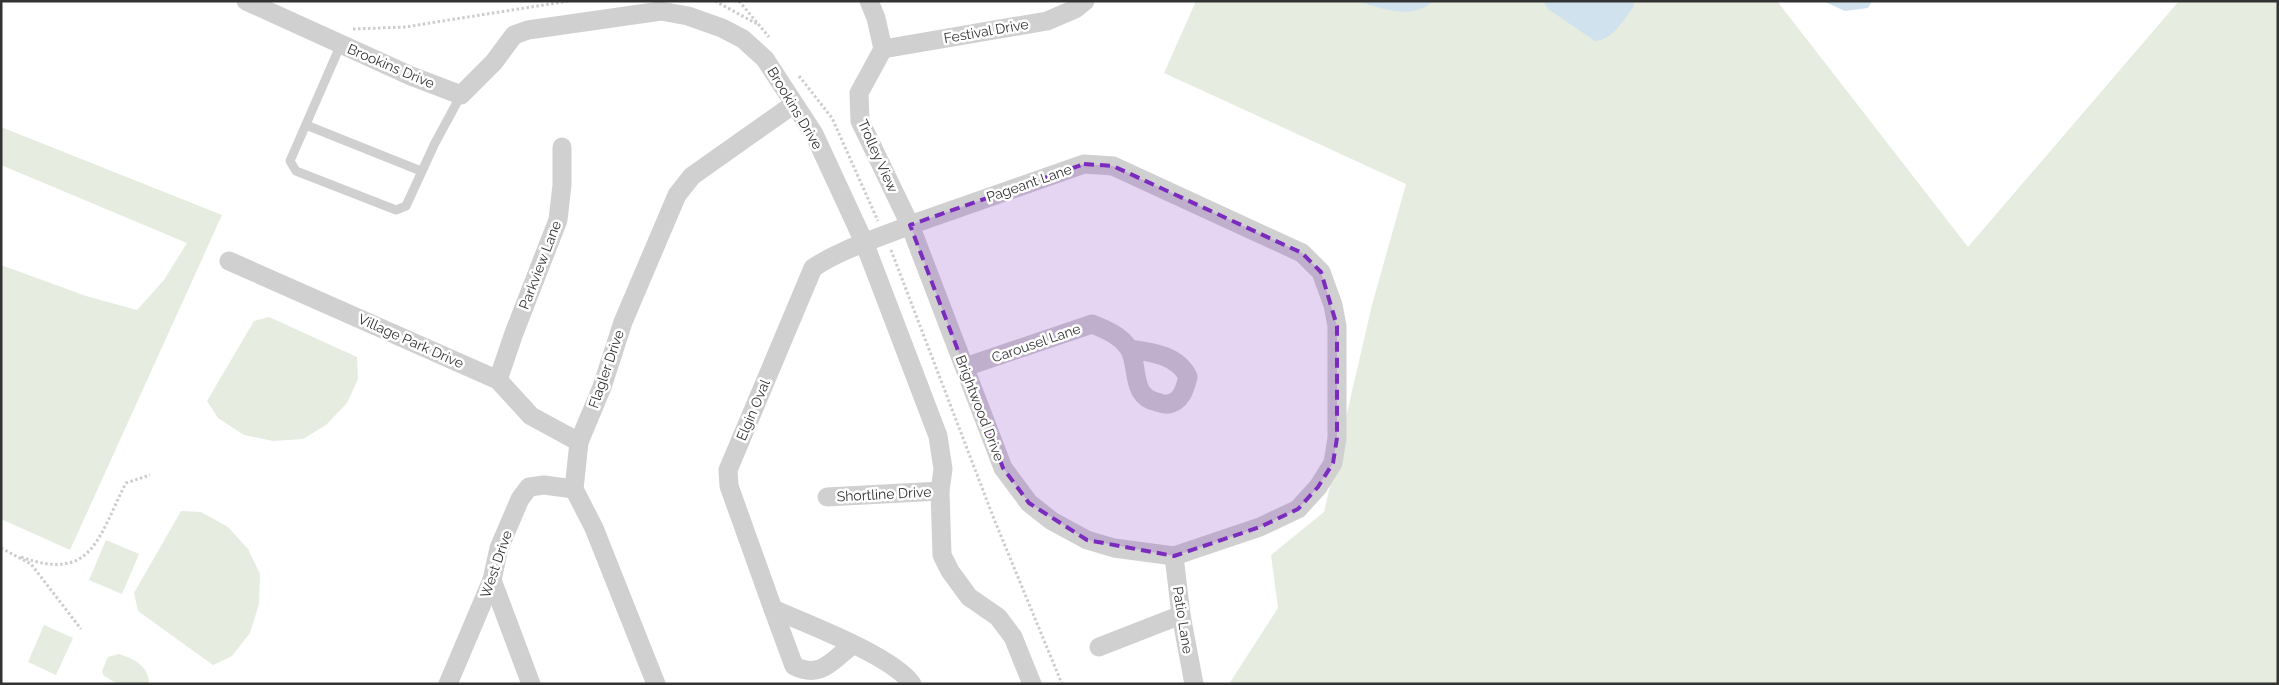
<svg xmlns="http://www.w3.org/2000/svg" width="2279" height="685" font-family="Raleway,sans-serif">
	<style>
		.green { fill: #e6ecdf }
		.water { fill: #cfe2ee }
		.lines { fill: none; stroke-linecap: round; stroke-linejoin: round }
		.path { stroke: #cdcdcd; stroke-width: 3; stroke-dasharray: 2.5 2.5; stroke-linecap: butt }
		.service { stroke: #d0d0d0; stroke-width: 9 }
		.minor { stroke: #d0d0d0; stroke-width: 19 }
		.marked { fill: #7b2cbf; fill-opacity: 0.2; stroke: #7b2cbf; stroke-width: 4; stroke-dasharray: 10 6; stroke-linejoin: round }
		.labels { text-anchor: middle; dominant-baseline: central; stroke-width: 5; stroke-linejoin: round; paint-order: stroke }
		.street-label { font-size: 14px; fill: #333; stroke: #fff }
	</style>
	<rect width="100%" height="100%" fill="#fff"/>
	<g class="green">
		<path d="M1196,1h581l191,246 211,-246h99v683h-1049l49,-76 -7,-53 53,-43 48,-207 34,-121 -242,-111z"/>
		<path d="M1,127l221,88 -152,335 -69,-31v-254l85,31 51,14 27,-30 23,-37 -186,-78z"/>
		<path d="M269,317l88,40 1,22 -11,24 -21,22 -23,14 -30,2 -29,-6 -26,-17 -11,-17 47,-80z"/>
		<path d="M181,511l20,1 27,15 20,22 12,25 -1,30 -9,29 -18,23 -19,9 -75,-54 -4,-18z"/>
		<path d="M106,540l33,14 -17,40 -33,-14z"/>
		<path d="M44,625l29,13 -17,37 -28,-13z"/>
		<path d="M119,654c15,5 30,12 30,30h-32l-14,-9 -1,-4 6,-14z"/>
	</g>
	<g class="water">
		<path d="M1357,1h76c-20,20 -53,7 -76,0z"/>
		<path d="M1543,1h90l1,5c-10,13 -21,34 -39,35l-47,-32z"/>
		<path d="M1823,1h49l-4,7 -23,3z"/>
	</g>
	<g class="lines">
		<g class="path">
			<path d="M715,1l44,24"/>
			<path d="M739,1l30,36"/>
			<path d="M353,29l52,-2 164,-26"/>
			<path d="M799,76l33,42 46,103"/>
			<path d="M891,250l103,269 68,165"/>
			<path d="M1,548l30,16 50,65"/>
			<path d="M21,557c72,26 77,-20 105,-74l24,-8"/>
		</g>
		<g class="service">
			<path d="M341,44l-51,117 6,10 100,39 10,-4 29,-63 26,-48"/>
			<path d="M306,125l115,46"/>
		</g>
		<g class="minor">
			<path d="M246,1l165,75 50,19 33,-33 20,-27 14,-5 133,-19 27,5 34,12 21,11 22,20 49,75 50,108 74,194 5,33 -3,22 2,64 8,16 19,26 29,20 15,20 19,47"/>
			<path d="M869,1l7,17 7,31 -24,44 1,28 50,104 93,243 26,35 23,18 35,19 27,8 60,8 86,-29 38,-18 20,-22 15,-24 4,-25v-112l-4,-21 -12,-33 -19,-19 -189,-87 -29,-2 -174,61c-33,14 -67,23 -97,43l-85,202 1,16 44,123c34,15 120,47 139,75"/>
			<path d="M883,49l164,-28 28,-12 10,-8"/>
			<path d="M229,261l269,119 33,36 48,26"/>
			<path d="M965,367l127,-43c14,6 26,10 36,23 12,16 1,50 29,55 3,1 8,3 11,2 14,-2 17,-16 20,-27 -10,-22 -37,-25 -59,-28"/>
			<path d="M498,380l16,-47 44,-113 4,-35v-38"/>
			<path d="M827,497l113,-6"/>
			<path d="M1174,556l7,59 13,69"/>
			<path d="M492,580l39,104"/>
			<path d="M773,609l21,57c27,13 38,-5 58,-21"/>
			<path d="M1099,647l82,-32"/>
			<path d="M448,684l44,-104 7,-32 21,-49 9,-12 15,-2 30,4"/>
			<path d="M656,684l-62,-156 -20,-39 5,-47 23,-55 21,-65 54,-127 15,-19 102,-72"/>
		</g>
	</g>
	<path class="marked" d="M1084,164l29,2 189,87 19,19 16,54v112l-4,25 -15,24 -20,22 -38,18 -86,29 -87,-16 -58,-37 -26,-35 -93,-243z"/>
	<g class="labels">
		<g class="street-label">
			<text transform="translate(986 31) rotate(-10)">Festival Drive</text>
			<text transform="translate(391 66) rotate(23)">Brookins Drive</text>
			<text transform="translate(795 108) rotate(59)">Brookins Drive</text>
			<text transform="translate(878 156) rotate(66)">Trolley View</text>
			<text transform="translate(1029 183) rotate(-19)">Pageant Lane</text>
			<text transform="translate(540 265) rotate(-69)">Parkview Lane</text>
			<text transform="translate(411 341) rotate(24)">Village Park Drive</text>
			<text transform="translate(1036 343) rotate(-19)">Carousel Lane</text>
			<text transform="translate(606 369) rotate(-71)">Flagler Drive</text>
			<text transform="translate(980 408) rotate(69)">Brightwood Drive</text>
			<text transform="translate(753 410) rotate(-67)">Elgin Oval</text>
			<text transform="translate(884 494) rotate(-3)">Shortline Drive</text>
			<text transform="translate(496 564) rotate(-71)">West Drive</text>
			<text transform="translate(1183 620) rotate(81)">Patio Lane</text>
		</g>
	</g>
	<rect width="2279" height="685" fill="none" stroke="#333333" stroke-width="5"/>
</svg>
